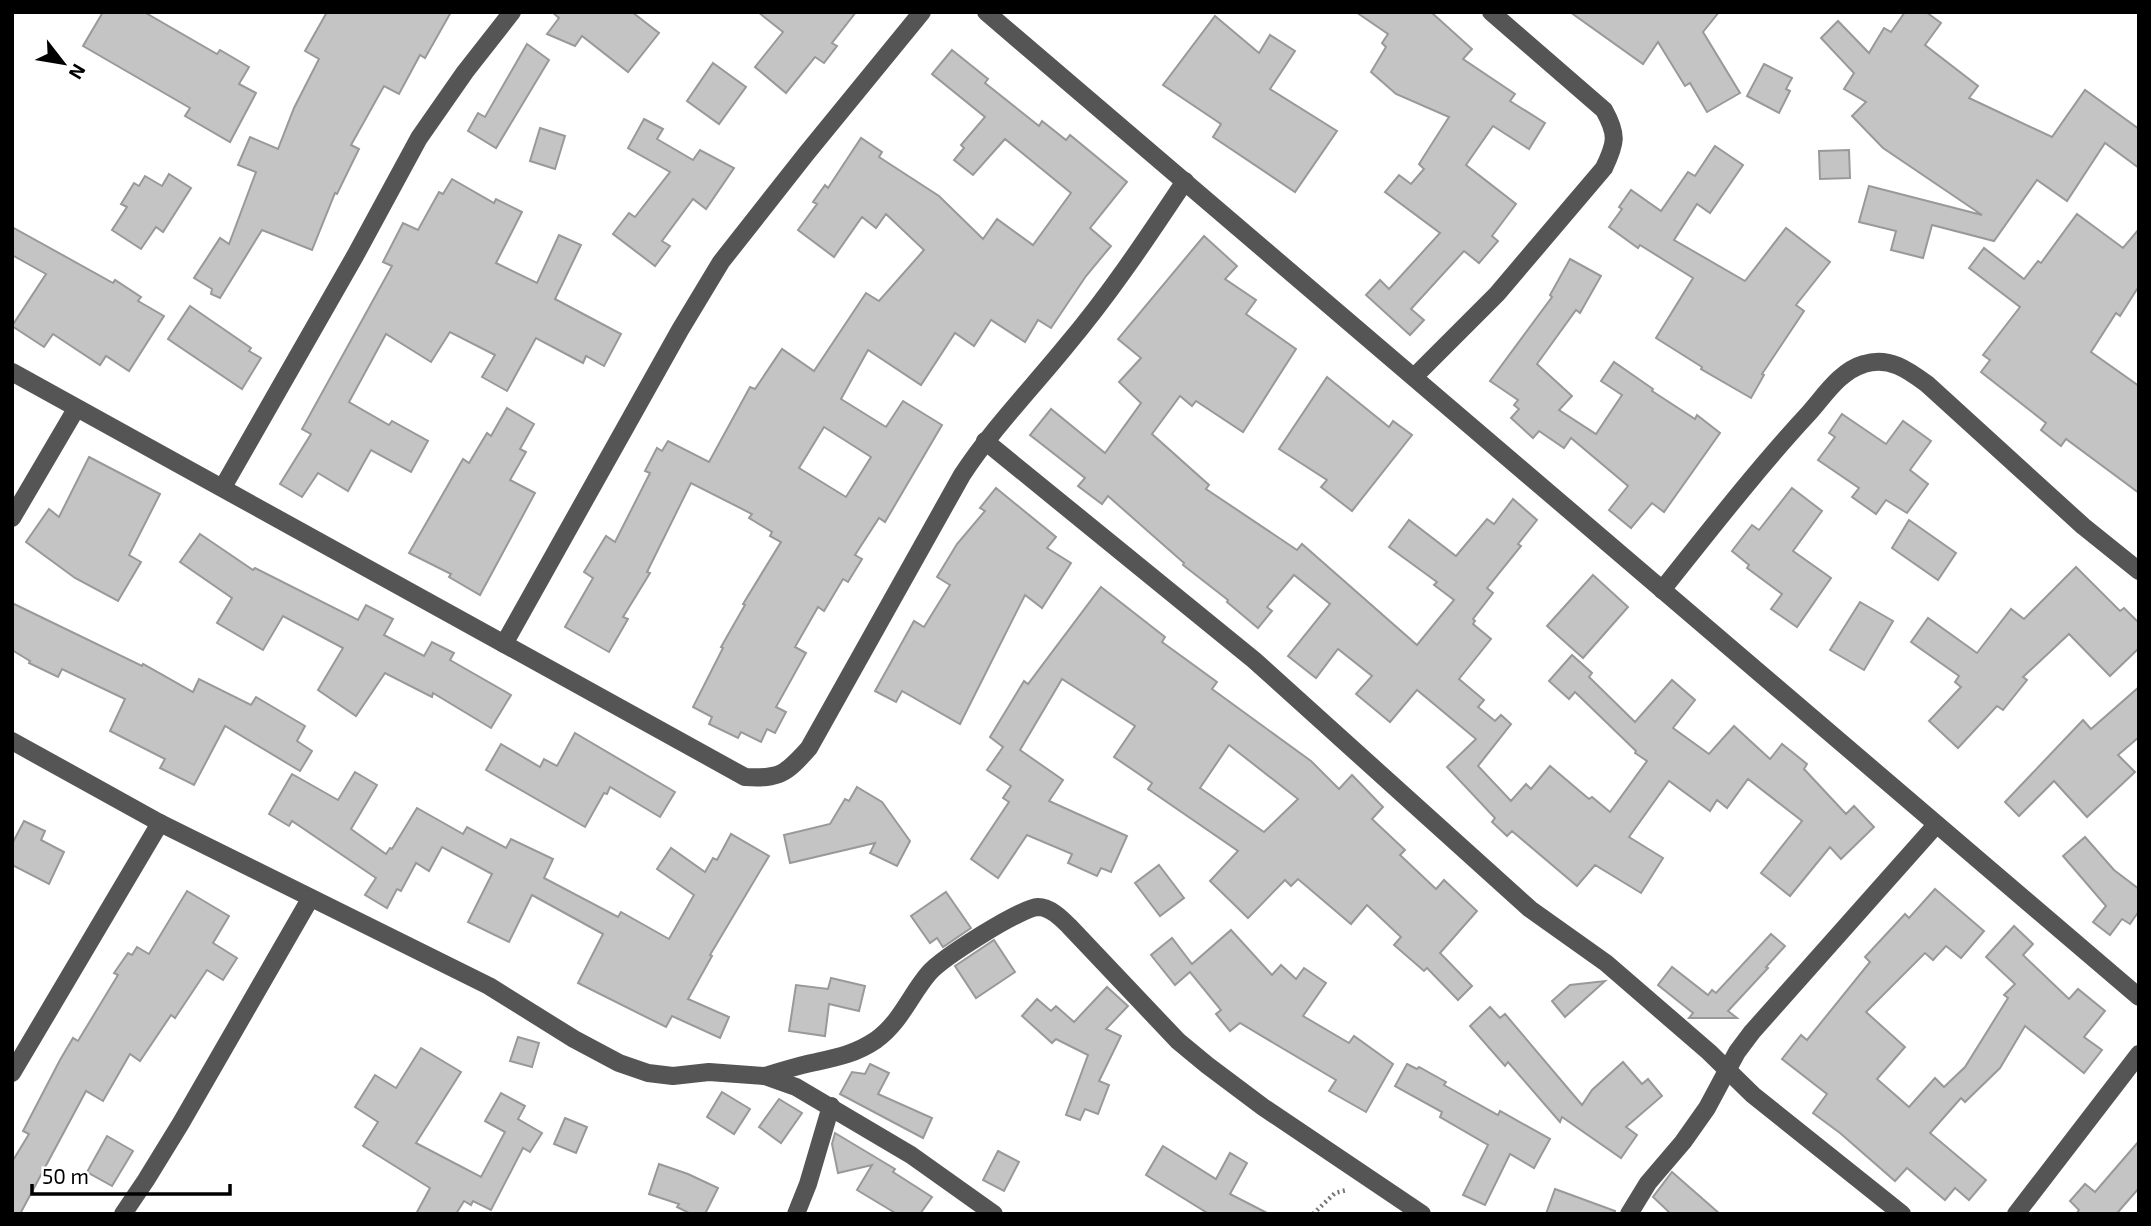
<svg xmlns="http://www.w3.org/2000/svg" width="2151" height="1226" font-family="'Exo 2',sans-serif">
	<style>
		.building { fill: #c4c4c4; stroke: #999; stroke-width: 2; fill-rule: evenodd }
		.lines { fill: none; stroke-linecap: round; stroke-linejoin: round }
		.path { stroke: #777; stroke-width: 4.5; stroke-dasharray: 2 3.5; stroke-linecap: butt }
		.minor { stroke: #555; stroke-width: 18 }
	</style>
	<rect width="100%" height="100%" fill="#fff"/>
	<g class="building">
		<path d="M103,12h41l73,42 3,-4 29,17 -10,17 17,9 -26,49 -45,-26 5,-8 -107,-62z"/>
		<path d="M327,12h124l-26,46 -5,-3 -21,39 -15,-8 -33,59 8,4 -22,45 -2,-1 -23,57 -50,-20 -42,68 -9,-4 1,-5 -18,-11 26,-40 9,6 27,-72 -18,-7 12,-28 28,12 16,-41 25,-49 -14,-8z"/>
		<path d="M552,12h80l27,21 -31,39 -46,-36 -7,10 -28,-12 12,-16z"/>
		<path d="M758,12h98l-24,31 5,3 -13,17 -9,-6 -29,36 -31,-26 28,-35z"/>
		<path d="M1356,12h75l41,37 -9,10 52,35 -5,7 35,22 -16,26 -36,-23 -27,39 50,39 -24,32 6,5 -19,22 -15,-12 -53,58 13,11 -14,15 -44,-40 14,-15 9,9 51,-56 -55,-41 14,-17 12,9 13,-15 -5,-5 30,-47 -53,-23 -25,-22 15,-25 -4,-4 6,-9z"/>
		<path d="M1570,12h149l-16,20 37,61 -33,19 -17,-29 -5,3 -27,-44 -15,22z"/>
		<path d="M1905,12h21l15,11 -16,22 53,41 -9,12 83,39 33,-47 54,39v39l-34,-25 -38,58 -30,-21 -43,61 -62,-16 -9,33 -32,-8 5,-19 -37,-9 10,-36 113,29 -99,-67 -31,-32 14,-14 -22,-13 10,-16 -33,-35 17,-17 31,32 15,-25 7,4z"/>
		<path d="M1215,16l44,37 11,-18 25,16 -25,38 67,42 -42,61 -82,-55 8,-13 -58,-39z"/>
		<path d="M527,44l22,16 -53,88 -28,-17 10,-18 7,4z"/>
		<path d="M952,50l36,29 -3,4 54,43 3,-5 24,19 4,-5 57,47 -37,46 21,18 -25,30 -35,52 -13,-8 -13,22 -34,-22 -17,26 -19,-13 -34,52 -53,-35 -27,49 45,28 17,-26 39,24 -57,97 -6,-4 -24,37 7,4 -14,23 -5,-3 -19,32 -6,-4 -23,40 11,6 -30,54 10,5 -11,21 -8,-4 -6,13 -20,-10 -3,6 -29,-14 3,-7 -19,-10 30,-59 -2,-1 24,-42 -2,-1 38,-62 -11,-6 2,-4 -23,-14 3,-4 -61,-31 -44,89 3,1 -27,44 5,2 -19,33 -44,-25 28,-49 -9,-6 22,-36 9,6 35,-69 -5,-2 12,-23 5,3 6,-10 41,21 41,-75 5,2 27,-40 32,22 52,-78 13,8 45,-51 -38,-36 -10,14 -14,-11 -28,40 -36,-27 19,-26 -4,-2 12,-17 3,3 33,-50 21,14 -3,5 60,39 44,43 14,-20 36,26 38,-52 -66,-54 -32,36 -19,-15 10,-12 -3,-3 24,-28 -53,-43zM824,427l47,30 -25,40 -47,-29z"/>
		<path d="M713,63l33,24 -27,37 -32,-23z"/>
		<path d="M1764,64l28,14 -6,11 4,2 -11,22 -32,-17z"/>
		<path d="M644,119l19,10 -6,10 36,21 7,-10 34,18 -28,41 -13,-10 -31,42 8,5 -15,20 -42,-32 16,-21 6,4 35,-45 -42,-24z"/>
		<path d="M540,128l25,8 -10,33 -25,-8z"/>
		<path d="M1715,146l28,19 -33,48 -13,-9 -23,36 71,41 41,-53 44,34 -34,43 8,6 -42,63 2,1 -13,23 -50,-29 1,-2 -46,-29 37,-60 -53,-33 -2,3 -29,-21 13,-18 -3,-2 12,-17 30,21 27,-39 7,4z"/>
		<path d="M1849,150l1,28 -30,1 -1,-28z"/>
		<path d="M169,174l22,14 -28,44 -7,-5 -15,22 -29,-19 15,-23 -6,-3 13,-21 5,3 6,-10 17,10z"/>
		<path d="M452,179l42,24 2,-4 26,13 -26,51 41,20 22,-48 22,10 -26,54 66,35 -17,32 -18,-10 -3,7 -47,-25 -29,53 -25,-14 13,-22 -45,-23 -19,30 -45,-28 -37,68 40,23 3,-4 36,20 -17,31 -40,-22 -23,41 -30,-18 -16,24 -22,-13 31,-50 -9,-5 90,-163 -9,-4 20,-39 15,7 21,-38 4,2z"/>
		<path d="M2077,214l46,34 16,-19v57l-19,30 -4,-3 -25,39 48,34v107l-73,-54 -5,7 -20,-16 5,-7 -65,-51 9,-12 -7,-5 37,-48 -51,-39 15,-20 40,31 14,-18 3,2z"/>
		<path d="M12,227l101,56 2,-3 26,17 -3,4 26,15 -35,55 -23,-15 -6,9 -47,-31 -9,13 -32,-21 34,-52 -34,-19z"/>
		<path d="M1204,236l33,30 -12,13 31,21 -10,14 50,35 -53,83 -47,-31 -4,5 -12,-10 -28,38 57,51 -3,4 91,61 5,-6 115,101 37,-45 -20,-15 3,-3 -48,-35 20,-27 47,36 31,-37 7,5 19,-25 24,21 -19,24 3,2 -34,42 6,5 -20,26 2,2 -2,3 18,15 -32,40 25,21 -6,7 17,14 6,-6 10,9 -33,42 33,35 15,-17 5,5 19,-23 39,33 3,-2 18,15 37,-51 -12,-8 1,-2 -61,-59 -6,7 -20,-18 23,-26 20,18 -3,4 46,45 37,-42 23,20 -22,28 36,26 25,-28 36,33 12,-15 25,20 -3,5 42,45 8,-8 20,21 -33,32 -11,-12 -40,49 -29,-23 41,-52 -54,-42 -21,29 -10,-8 -7,11 -41,-30 -40,56 34,21 -22,35 -46,-28 -18,21 -65,-55 -5,5 -15,-14 3,-4 -48,-51 29,-28 -59,-49 -27,32 -34,-28 16,-18 -34,-27 -22,29 -28,-22 42,-52 -36,-29 -27,32 5,4 -14,17 -31,-26 1,-2 -45,-35 1,-2 -76,-67 -6,8 -24,-18 7,-8 -55,-43 21,-26 54,44 36,-50 -22,-21 22,-24 -23,-19z"/>
		<path d="M1570,259l31,17 -21,37 -4,-3 -39,54 35,32 -13,14 37,24 26,-39 -21,-14 13,-19 39,27 -1,2 43,28 2,-4 23,18 -56,79 -12,-9 -21,25 -22,-18 19,-24 -57,-48 -7,10 -25,-17 -6,7 -22,-20 8,-9 -5,-4 4,-5 -28,-19 62,-84 -2,-2z"/>
		<path d="M190,306l61,42 -2,3 12,7 -19,31 -74,-50z"/>
		<path d="M1327,377l62,50 4,-6 19,14 -60,76 -31,-24 6,-7 -48,-31z"/>
		<path d="M507,408l27,16 -14,25 6,3 -16,28 25,13 -55,102 -31,-18 2,-3 -42,-21 54,-94 6,4 18,-30 4,3z"/>
		<path d="M1842,414l44,30 17,-23 28,20 -21,29 18,14 -21,29 -21,-13 -10,14 -24,-17 7,-9 -41,-28 17,-23 -6,-4z"/>
		<path d="M89,457l71,37 -31,61 12,7 -23,39 -43,-23 -49,-36 23,-33 10,8z"/>
		<path d="M996,488l60,49 -9,11 24,15 -29,45 -17,-13 -65,129 -58,-33 -6,11 -21,-11 39,-70 10,6 26,-42 -13,-8 20,-33 28,-33 -5,-3z"/>
		<path d="M1792,488l30,23 -29,40 38,27 -34,49 -26,-18 11,-15 -35,-26 2,-3 -17,-14 20,-26 7,5z"/>
		<path d="M1909,520l47,33 -18,27 -46,-32z"/>
		<path d="M200,534l53,36 2,-2 103,52 8,-15 27,14 -9,16 40,21 8,-14 22,11 -4,7 61,35 -20,33 -58,-35 -1,4 -47,-24 -29,43 -38,-26 25,-42 -60,-32 -20,34 -46,-27 15,-25 -52,-36z"/>
		<path d="M2076,567l44,44 4,-3 15,15v25l-29,28 -41,-42 -46,43 4,3 -24,30 -6,-4 -39,42 -29,-27 32,-34 -6,-5 4,-6 -48,-34 17,-24 49,35 34,-44 13,10z"/>
		<path d="M1593,575l35,32 -45,51 -36,-32z"/>
		<path d="M1101,587l64,50 -3,5 55,40 -5,7 99,72 28,28 13,-14 31,32 -11,12 33,31 -5,5 36,34 8,-9 33,31 -37,42 32,33 -14,14 -31,-32 -3,3 -30,-26 7,-8 -34,-32 -16,19 -53,-45 -7,7 -6,-6 -37,38 -38,-37 28,-30 -90,-62 4,-6 -38,-26 21,-31 -73,-47 -42,71 43,30 -14,21 78,35 -16,36 -10,-4 -4,8 -29,-13 4,-9 -45,-19 -29,43 -27,-19 38,-57 -6,-4 8,-12 -24,-16 16,-23 -13,-10 34,-56 4,3zM1229,745l69,54 -34,33 -64,-44z"/>
		<path d="M1860,602l33,19 -29,49 -34,-20z"/>
		<path d="M12,603l130,63 1,-2 50,28 6,-13 52,26 5,-8 49,29 -8,15 15,10 -12,20 -75,-45 -31,59 -34,-17 5,-9 -55,-28 15,-32 -63,-30 -4,8 -29,-14 1,-2 -18,-11z"/>
		<path d="M2139,687v50l-21,18 17,17 -48,45 -33,-36 -35,35 -14,-14 78,-82 8,9z"/>
		<path d="M575,733l100,59 -15,25 -50,-30 -3,7 -3,-1 -19,34 -99,-57 15,-26 39,23 4,-8 13,7z"/>
		<path d="M355,772l22,13 -26,44 35,25 4,-6 2,1 25,-41 46,26 4,-7 39,21 5,-9 42,20 -9,19 74,39 3,-5 48,27 25,-44 -37,-26 14,-21 34,24 8,-14 4,2 14,-26 38,22 -59,99 2,1 -24,43 41,18 -9,21 -48,-22 -6,11 -88,-44 25,-49 -71,-39 -23,47 -41,-20 24,-48 -50,-27 -13,24 -13,-8 -15,28 -4,-2 -10,19 -22,-13 11,-17 -84,-57 -3,5 -20,-12 23,-40 46,26z"/>
		<path d="M857,787l25,15 28,39 -13,25 -27,-13 5,-10 -85,20 -6,-28 46,-11 15,-25 4,2z"/>
		<path d="M24,821l21,10 -4,9 23,12 -15,32 -37,-19v-21z"/>
		<path d="M2085,837l29,33 25,19v22l-9,13 -8,-5 -12,16 -17,-13 13,-16 -43,-50z"/>
		<path d="M1159,865l25,33 -24,18 -25,-33z"/>
		<path d="M1935,889l49,42 -23,27 -15,-12 -13,14 -8,-7 -59,59 39,35 -28,32 32,28 26,-29 9,9 21,-20 43,-69 -4,-3 11,-11 -29,-27 28,-31 19,18 -10,11 46,44 9,-10 27,22 -21,26 18,13 -18,23 -59,-47 -25,42 -35,34 -4,-4 -31,35 56,47 -17,20 -14,-12 -10,12 -38,-32 -12,13 -55,-48 -27,-20 14,-19 -45,-35 19,-24 6,5 63,-78 -5,-5 40,-43 4,4z"/>
		<path d="M187,891l42,25 -16,27 24,15 -14,22 -16,-10 -32,48 -4,-3 -31,46 -10,-7 -27,47 -17,-10 -66,123h-8v-52l17,-28 -6,-3 37,-71 13,-22 5,3 40,-66 -4,-2 14,-20 4,2 5,-8 12,7z"/>
		<path d="M946,892l25,36 -28,19 -6,-9 -7,5 -19,-27z"/>
		<path d="M1231,930l41,45 9,-10 15,14 8,-11 22,15 -23,33 46,27 5,-7 39,28 -27,48 -37,-21 7,-11 -96,-57 -10,8 -14,-17 5,-4 -31,-38 -15,13 -24,-30 21,-17 20,26z"/>
		<path d="M1771,934l14,12 -19,21 2,1 -40,43 9,7h-48l4,-5 -35,-28 14,-18 36,28 4,-5 4,3z"/>
		<path d="M994,940l21,32 -39,26 -21,-32z"/>
		<path d="M831,978l34,8 -6,25 -30,-7 -4,32 -36,-5 7,-46 32,4z"/>
		<path d="M1605,981l-40,36 -13,-16 18,-16z"/>
		<path d="M1107,987l21,19 -22,23 15,7 -22,45 10,4 -11,29 -13,-5 -5,11 -14,-5 22,-60 -32,-16 -4,4 -30,-27 15,-17 14,12 5,-5 18,16z"/>
		<path d="M1490,1007l10,11 5,-4 77,91 10,-15 31,-28 19,22 6,-5 14,17 -36,31 11,8 -16,23 -59,-41 -2,5 -52,-60 -3,4 -35,-40z"/>
		<path d="M518,1037l21,6 -7,24 -22,-6z"/>
		<path d="M421,1048l40,24 -45,71 65,34 24,-45 -20,-11 16,-28 24,13 -7,13 24,14 -12,19 -7,-4 -32,62 -18,-9 -2,4 -7,-4 -8,13h-40l14,-26 -67,-42 15,-24 -23,-15 20,-32 21,13z"/>
		<path d="M870,1064l19,9 -11,21 54,24 -9,20 -83,-44 12,-22 13,2z"/>
		<path d="M1407,1064l10,5 2,-2 27,15 -2,3 54,30 2,-4 50,28 -16,29 -24,-14 -25,51 -22,-10 25,-50 -48,-28 2,-5 -47,-26z"/>
		<path d="M722,1092l28,17 -16,25 -27,-17z"/>
		<path d="M779,1099l23,14 -21,30 -22,-16z"/>
		<path d="M565,1118l22,9 -11,26 -22,-9z"/>
		<path d="M835,1133l60,36 -2,3 39,25 -12,17h-23l-40,-24 15,-25 -34,8 -6,-29z"/>
		<path d="M107,1136l26,15 -21,35 -25,-14z"/>
		<path d="M2139,1141v47l-21,24 2,2h-44l3,-4 -9,-9 15,-17 10,8z"/>
		<path d="M1163,1146l53,33 14,-26 17,10 -17,31 39,20h-60l-63,-39z"/>
		<path d="M998,1151l21,11 -15,29 -21,-11z"/>
		<path d="M659,1164l29,10 30,14 -13,26h-14l-14,-7 2,-3 -30,-10z"/>
		<path d="M1672,1172l48,42h-49l-18,-17z"/>
		<path d="M1555,1189l60,22v3h-69z"/>
	</g>
	<g class="lines">
		<path class="path" d="M1313,1214l22,-21 12,-3"/>
		<g class="minor">
			<path d="M986,12l1153,985"/>
			<path d="M12,372l733,405c35,2 41,-3 64,-29l153,-273c31,-47 69,-86 104,-129 44,-52 81,-108 119,-165"/>
			<path d="M1414,377l83,-83 107,-126c12,-25 14,-33 0,-58l-113,-98"/>
			<path d="M985,441l269,219 276,249 76,54 103,89 44,43 149,119"/>
			<path d="M223,487l132,-231 64,-118 46,-66 47,-60"/>
			<path d="M12,518l64,-109"/>
			<path d="M1662,590c48,-60 95,-121 147,-177 16,-18 31,-42 55,-49 25,-8 44,6 63,20l156,142 56,45"/>
			<path d="M504,644l176,-314 41,-68 85,-108 116,-142"/>
			<path d="M12,741l148,82 329,163 85,53 45,24 29,10 25,3 36,-4 56,4 31,11 115,68 83,59"/>
			<path d="M12,1073l148,-250"/>
			<path d="M765,1076c17,-5 34,-11 51,-14 23,-5 41,-9 60,-22 25,-18 34,-45 53,-67 13,-15 91,-65 109,-66 12,0 23,11 31,19l109,115 29,24 56,42 159,107"/>
			<path d="M123,1214l23,-34 35,-57 129,-224"/>
			<path d="M796,1214l12,-30 23,-78"/>
			<path d="M1629,1214l19,-31 35,-41 24,-34 30,-56 15,-20 184,-207"/>
			<path d="M2016,1214l123,-160"/>
		</g>
	</g>
	<rect width="2151" height="1226" fill="none" stroke="#000000" stroke-width="28"/>
	<g transform="translate(63 63) rotate(121)" stroke="#ffffff" stroke-width="5" paint-order="stroke">
	<path d="M0-5L12 26L0 18L-12 26Z" fill="#000000"/>
	<text y="-10" font-size="19" font-weight="bold" text-anchor="middle" fill="#000000">N</text>
	</g>
	<path d="M32 1184v10h198v-10" fill="none" stroke="#000000" stroke-width="3.5"/>
	<text x="42" y="1184" font-size="21" fill="#000000" stroke="#ffffff" stroke-width="5" paint-order="stroke">50 m</text>
</svg>
